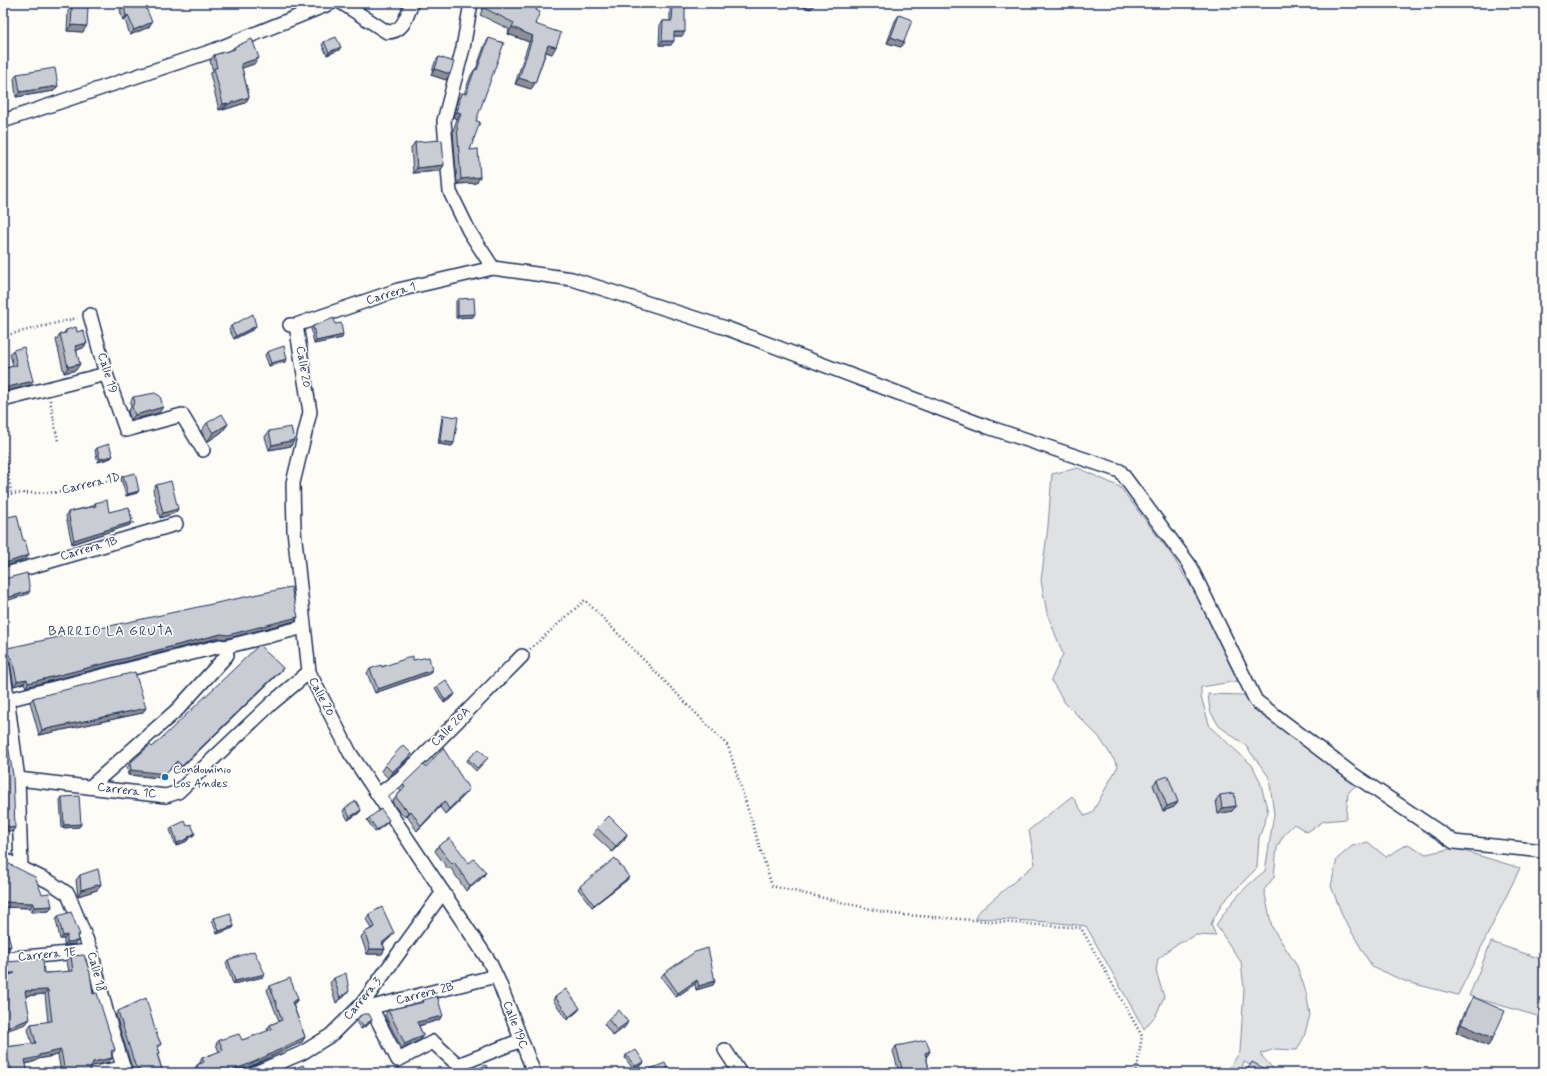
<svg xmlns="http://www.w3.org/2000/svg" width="1547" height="1076" font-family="Mynerve,sans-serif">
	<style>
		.green { fill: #e0e1e3; stroke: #7e88a0 }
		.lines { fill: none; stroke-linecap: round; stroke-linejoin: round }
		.street-casing { stroke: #1b2f5e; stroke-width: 16 }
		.path { stroke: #1b2f5e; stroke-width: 2.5; stroke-dasharray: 1 3; stroke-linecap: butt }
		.street { stroke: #fdfcf7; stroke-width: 13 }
		.wall { fill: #adafb5; stroke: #1b2f5e }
		.shaded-wall { fill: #8d8f94; stroke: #1b2f5e }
		.building { fill: #c9ccd3; stroke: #1b2f5e }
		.poi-dot { fill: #1f6fb2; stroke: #fdfcf7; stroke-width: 1.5 }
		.labels { text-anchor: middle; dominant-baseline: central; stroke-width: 3.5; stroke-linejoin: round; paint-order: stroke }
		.street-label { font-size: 12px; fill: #1b2f5e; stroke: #fdfcf7 }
		.poi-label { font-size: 12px; fill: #1b2f5e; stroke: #fdfcf7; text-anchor: start }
		.neighbourhood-label { font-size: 13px; letter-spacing: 1px; fill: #1b2f5e; stroke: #fdfcf7 }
	</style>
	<rect width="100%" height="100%" fill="#fdfcf7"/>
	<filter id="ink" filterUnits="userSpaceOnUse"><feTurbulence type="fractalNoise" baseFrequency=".025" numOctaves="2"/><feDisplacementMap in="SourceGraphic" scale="8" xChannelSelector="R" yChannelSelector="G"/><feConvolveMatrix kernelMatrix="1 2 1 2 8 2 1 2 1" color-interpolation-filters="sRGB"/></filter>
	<g filter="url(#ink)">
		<g class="green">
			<path d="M1078,468l42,19 51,67 26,42 41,85 -37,6v10l9,30 42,38 8,16 8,31 -9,26 -2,30 -35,35 -11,21 5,12 -20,-1 -22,11 -16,13 -2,12 8,26 -8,18 -12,14 -58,-103 -37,-4 -74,-4 2,-5 58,-49 -6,-34 43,-34 13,20 7,-3 26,-47 -19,-29 -34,-34 -14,-23 12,-26 -16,-41 -6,-32 7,-55 4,-52z"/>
			<path d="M1208,694l36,1 32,29 80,61 -8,8 -2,26 -22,2 -17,11 -13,-8 -9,9 -8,14 -3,30 -10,13 8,37 25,39 9,26 4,23 -6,22 -7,13 -22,-1 -15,5 17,19h-10l-23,-11 -4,11h-14l14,-21 4,-63 -3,-27 -25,-37c16,-24 26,-36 49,-54l9,-57 -5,-37 -24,-32 -26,-19 -9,-15z"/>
			<path d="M1368,842l18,15 22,-13 18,10 28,-6 66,20 -62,127 -51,-13 -35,-15 -29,-50 -12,-31 6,-27 15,-13z"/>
			<path d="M1491,942l53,18v58l-75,-22z"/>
		</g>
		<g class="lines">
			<defs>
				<g id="street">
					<path d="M342,3l45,29c17,0 19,-15 25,-29"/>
					<path d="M471,3l-8,45 -19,73 6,71 19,39 24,37"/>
					<path d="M3,121l212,-71 116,-47"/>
					<path d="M90,315l16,59 20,56 56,-15 21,35"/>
					<path d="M290,325h6l102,-35 95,-22 79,11 154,49 262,99 132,44 69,93 67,137 95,72 103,69 90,9"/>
					<path d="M296,325l14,87 -17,71 1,47 15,142 41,81 139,208 10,21 35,91"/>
					<path d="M3,400l103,-26"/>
					<path d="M3,575l173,-51"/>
					<path d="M225,647l79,-20"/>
					<path d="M3,667l15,112 3,88"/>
					<path d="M7,700l213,-54 5,1 2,8 -49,54 -88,78"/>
					<path d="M18,779l148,17 12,-4 94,-89 37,-31"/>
					<path d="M378,795l24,-18 120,-121"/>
					<path d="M3,859l47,23 18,12 23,57 16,63 18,59"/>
					<path d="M3,959l88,-8"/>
					<path d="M371,1007l27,53 35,-18 25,23 63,-25"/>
					<path d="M364,1009l132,-33"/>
					<path d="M725,1050l15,23"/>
					<path d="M94,1073l30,-5"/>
					<path d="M255,1073l47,-20 29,-18 31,-31 81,-112"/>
				</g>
			</defs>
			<use href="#street" class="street-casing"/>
			<g class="path">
				<path d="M3,336l74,-18"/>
				<path d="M50,400l8,41"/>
				<path d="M5,452l6,40"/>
				<path d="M3,494l60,-2 61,-15"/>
				<path d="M130,511l4,13"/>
				<path d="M530,649l55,-49 143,146 44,140 120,28 189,14 61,108 -6,37"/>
			</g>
			<use href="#street" class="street"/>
		</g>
		<g class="wall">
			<path d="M485,3h53l-2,7 -1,14 17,30 -6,-2 -11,31 -4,6 -16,-5 14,-42 -21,-8 1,-5 -29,-14z"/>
			<path d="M124,5l25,22 -19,8 -5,-15 -2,1 -3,-11z"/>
			<path d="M673,5l9,31h-8l-3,9h-12l1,-20 3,-4h7v-12z"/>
			<path d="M72,6l11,26 -16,-1 1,-20z"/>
			<path d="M899,15l5,27 -3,5 -14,-4 8,-22z"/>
			<path d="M489,38l-13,83 -6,29 10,27 -4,6 -19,1 -4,-53 4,-12 -4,-2 5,-18 4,-6 2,1 7,-19 4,-6h1l9,-25z"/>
			<path d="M324,42l15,8 -12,5 -5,-10z"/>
			<path d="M234,47l20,17 -12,4 7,29 -4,6 -22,7v-1l-4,1 -9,-36 3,-3 -3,-10 4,-6 17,-5z"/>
			<path d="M439,57l11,17 -4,6 -15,-5 4,-13z"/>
			<path d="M17,74l37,17 -38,6 -2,-18z"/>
			<path d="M415,142l29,23 -4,6 -27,2 -2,-25z"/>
			<path d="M458,299l15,18 -17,1v-17z"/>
			<path d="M335,324l8,11 -1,3 -28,6 -3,-16 2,-2z"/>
			<path d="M231,326h25l-2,3 -20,10 -5,-10z"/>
			<path d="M66,330l11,2 10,11 -4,5 -6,2 -1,20 -12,3 -8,-33 4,-6h3z"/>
			<path d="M13,350l20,31 -3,4 -27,7v-23l10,-3 -3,-12z"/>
			<path d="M267,352l20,7 -2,3 -16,4 -4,-11z"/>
			<path d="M133,397l26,16 -28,7 -3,-8 3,-5 -1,-4z"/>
			<path d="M443,415l11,28 -2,3 -14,-2 4,-27z"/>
			<path d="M207,423l21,1 -6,8 -15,10 -6,-11z"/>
			<path d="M269,431l25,9 -3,6 -22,4 -4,-13z"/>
			<path d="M97,448l14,10 -13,4 -3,-12z"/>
			<path d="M123,476l14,17 -11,3 -5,-17z"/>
			<path d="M156,485l22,24 -3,4 -15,5 -7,-28z"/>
			<path d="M95,503l35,22 -58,19 -6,-28 2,-4 25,-6z"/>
			<path d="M298,617l-3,4 -70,18 -7,-1 -192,49 -2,-4 -10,3 -4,-24 -4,-2 -3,-11z"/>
			<path d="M413,660l16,14 -54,19 -8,-20 3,-4z"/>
			<path d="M283,668l-3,4 -101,98 -5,-4 -12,12 -34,-3 -1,-7 3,-5 22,-16z"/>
			<path d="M437,686l16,11 -9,6 -9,-15z"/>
			<path d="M33,698l113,10 -4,5 -103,22 -9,-33z"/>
			<path d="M488,758l-12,13 -9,-9 1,-3z"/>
			<path d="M408,759l-20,19 -7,-7 4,-6z"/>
			<path d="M426,767l43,22 -3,5 -21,20 -5,-7 -23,24 -10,-15 -2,1 -4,-4h-1l-8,-11 9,-11 -2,-2 4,-5z"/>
			<path d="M1157,780l21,22 -4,5 -11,4 -10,-26z"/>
			<path d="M1220,795l16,11 -4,5 -14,3 -2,-14z"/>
			<path d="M62,797l19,27 -2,3 -17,1 -2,-28z"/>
			<path d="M345,808l16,2 -2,3 -11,7 -5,-9z"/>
			<path d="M369,818l18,5 -12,9 -8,-12z"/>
			<path d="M187,826l8,7 -2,3 -4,2 -2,3 -11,5 -6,-16 2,-3z"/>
			<path d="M597,828l30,6 -3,6 -12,12 -19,-18z"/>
			<path d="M438,846l31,17 17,9 -4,6 -16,13 -16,-24 -2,2 -13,-18z"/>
			<path d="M80,875l21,9 -4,6 -19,6 -2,-16z"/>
			<path d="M627,880l-35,27 -14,-18 2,-3z"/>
			<path d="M42,894l10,12 -3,5 -18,1 -1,-4 -27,-1z"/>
			<path d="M1544,910v12l-4,-1z"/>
			<path d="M369,914l21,24 -7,6 2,5 -3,5h-15l-6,-17 4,-5 6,-3 -5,-10z"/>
			<path d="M58,916l22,19 -3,3 1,3 -2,3 -12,1v-6h-4l-4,-20z"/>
			<path d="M214,918l20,8 -1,2 -16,6 -5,-14z"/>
			<path d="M71,956l22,38 22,56 -3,4v4l-3,4 -18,4 -1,4 2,3h-31l-3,-18 -20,4 -2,2 -10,3 2,9h-20l-5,-12v-25l3,11 26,-3 -4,-15 3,-5 17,-2 -3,-28 -19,2v28l-19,-62 37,11 25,-1 -2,-11z"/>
			<path d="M228,960l35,17 -30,7 -7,-21z"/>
			<path d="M664,973l51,8 -2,4 -17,5 -1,-6 -19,13 -15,-20z"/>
			<path d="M334,978l15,13 -4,5 -9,7 -6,-20z"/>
			<path d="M270,986l28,13 -3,4 -2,1 12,33 -3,5 -51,24 -18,7h-37l-2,-4 3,-4 3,-2v-1l2,-4 17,-6 -3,-8 3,-4h23l12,-4 14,-5 -1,-2 3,-4 9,-4 -12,-31z"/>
			<path d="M555,997l25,11 -2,3 -11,9 -14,-20z"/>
			<path d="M1473,997l20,41 -5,8 -32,-14 12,-27z"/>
			<path d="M423,1000l16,20 -20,6 4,9 -3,5 -18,9 -17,-34 3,-5 33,-7z"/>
			<path d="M118,1011l38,22 5,11 -3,4 2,5 -2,3 5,17h-26l-5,-5 -16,-53z"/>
			<path d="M357,1019l15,1 -2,3 -9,6 -5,-7z"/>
			<path d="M608,1019l17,8 -12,9 -9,-12z"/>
			<path d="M896,1046l34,5 -3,5h-1l4,17h-40l2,-3 6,-1 -5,-18z"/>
			<path d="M626,1055l18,7 -2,3 -9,4 -8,-11z"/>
			<path d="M477,1069l12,4h-14z"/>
			<path d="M650,1069l20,4h-21l-1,-1z"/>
		</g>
		<g class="shaded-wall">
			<path d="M789,3h23l3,1 -4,5z"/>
			<path d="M128,15l-3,5 -2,1 3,-5z"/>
			<path d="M152,22l-3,5 -19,8 4,-5z"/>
			<path d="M71,25l16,1 -4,6 -16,-1z"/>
			<path d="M512,27l21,9 -4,6 -21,-8z"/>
			<path d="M674,32h11l-3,4h-10z"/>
			<path d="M891,37l13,5 -3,5 -14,-4z"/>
			<path d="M662,41h12l-3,4h-12z"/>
			<path d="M548,45l8,2 -4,7 -8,-3z"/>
			<path d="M341,47l-2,3 -12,5 2,-3z"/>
			<path d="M259,58l-5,6 -17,6 4,-6z"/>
			<path d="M435,69l15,5 -4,6 -15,-5z"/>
			<path d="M519,78l16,5 -4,6 -16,-5z"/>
			<path d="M58,86l-4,5 -38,6 4,-5z"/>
			<path d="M249,97l-4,6 -22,7 5,-6z"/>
			<path d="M227,103l-4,6 -4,1 4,-6z"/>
			<path d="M457,112l4,1 -4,6 -4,-2z"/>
			<path d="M444,165l-4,6 -27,2 4,-5z"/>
			<path d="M480,177l-4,6 -19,1 4,-5z"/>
			<path d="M475,314l-2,3 -17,1 2,-3z"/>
			<path d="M256,326l-2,3 -20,10 2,-3z"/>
			<path d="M343,335l-1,3 -28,6 2,-3z"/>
			<path d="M87,343l-4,5 -12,4 4,-6z"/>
			<path d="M287,359l-2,3 -16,4 2,-3z"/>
			<path d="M80,364l-4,6 -12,3 4,-6z"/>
			<path d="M33,381l-3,4 -27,7v-2l1,-2z"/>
			<path d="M163,407l-4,6 -28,7 4,-5z"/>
			<path d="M228,424l-6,8 -15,10 6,-9z"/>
			<path d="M294,440l-3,6 -22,4 3,-5z"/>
			<path d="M440,441l14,2 -2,3 -14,-2z"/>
			<path d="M113,456l-2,2 -13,4 2,-3z"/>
			<path d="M139,491l-2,2 -11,3 2,-2z"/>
			<path d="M178,509l-3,4 -15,5 3,-5z"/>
			<path d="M132,522l-2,3 -58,19 2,-4z"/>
			<path d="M29,555l-3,4 -23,8v-3z"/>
			<path d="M30,591l-2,3 -25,8v-3z"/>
			<path d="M298,617l-3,4 -70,18 -7,-1 -192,49 2,-4 193,-49z"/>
			<path d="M9,655l-3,5h-3v-4z"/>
			<path d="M283,668l-3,4 -101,98 3,-4z"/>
			<path d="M432,670l-3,4 -54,19 3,-4z"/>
			<path d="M27,679l-3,4 -10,3 3,-5z"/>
			<path d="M455,694l-2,3 -9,6 1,-3z"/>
			<path d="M146,708l-4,5 -103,22 3,-5z"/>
			<path d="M412,754l-4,5 -20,19 4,-6z"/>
			<path d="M177,761l-3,5 -12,12 -34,-3 3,-5z"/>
			<path d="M469,789l-3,5 -21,20 4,-5z"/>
			<path d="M444,801l-4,6 -23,24 4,-5z"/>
			<path d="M1178,802l-4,5 -11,4 4,-5z"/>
			<path d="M1236,806l-4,5 -14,3 4,-6z"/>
			<path d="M361,810l-2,3 -11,7 2,-3z"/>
			<path d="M411,811l-4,5 -2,1 3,-5z"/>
			<path d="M389,820l-2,3 -12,9 2,-2z"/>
			<path d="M81,824l-2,3 -17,1 2,-3z"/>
			<path d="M3,825l12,3 -3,4 -9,-2z"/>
			<path d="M195,833l-2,3 -7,3 2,-2z"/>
			<path d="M627,834l-3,6 -12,12 4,-6z"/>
			<path d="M189,838l-2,3 -11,5 1,-3z"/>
			<path d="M486,872l-4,6 -16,13 4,-5z"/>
			<path d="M629,877l-2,3 -35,27 2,-2z"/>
			<path d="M101,884l-4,6 -19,6 3,-6z"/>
			<path d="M3,902l30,1 -3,5 -27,-1z"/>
			<path d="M52,906l-3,5 -18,1 3,-5z"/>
			<path d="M1544,916v6l-4,-1z"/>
			<path d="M234,926l-1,2 -16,6 2,-3z"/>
			<path d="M394,933l-4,5 -11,10 3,-5z"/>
			<path d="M67,935l-3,4h-4l3,-3z"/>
			<path d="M78,941l-2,3 -12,1 3,-3z"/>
			<path d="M11,946l-3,5 -5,1v-4z"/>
			<path d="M370,949h15l-3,5h-15z"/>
			<path d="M3,973h12l-12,5z"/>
			<path d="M265,974l-2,3 -30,7 2,-3z"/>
			<path d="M697,980l-2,4 -19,13 2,-4z"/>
			<path d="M715,981l-2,4 -17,5 3,-4z"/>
			<path d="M48,990l-3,4 -23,2 3,-5z"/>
			<path d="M349,991l-4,5 -9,7 4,-5z"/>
			<path d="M298,999l-3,4 -6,3 3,-4z"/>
			<path d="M580,1008l-2,3 -11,9 2,-3z"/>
			<path d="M443,1016l-4,4 -25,7 3,-5z"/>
			<path d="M30,1019l-4,5 -23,8v-3z"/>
			<path d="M372,1020l-2,3 -9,6 2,-3z"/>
			<path d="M628,1022l-3,5 -12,9 4,-6z"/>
			<path d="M1461,1024l32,14 -5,8 -32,-14z"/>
			<path d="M423,1035l-3,5 -18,9 3,-5z"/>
			<path d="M305,1037l-3,5 -51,24 -18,7h-8z"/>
			<path d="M61,1050l-3,5 -20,4 -2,2 -15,4 4,-5 14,-5z"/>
			<path d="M930,1051l-3,5 -5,1 3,-4z"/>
			<path d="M112,1058l-3,4 -20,5 4,-5z"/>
			<path d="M644,1062l-2,3 -9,4 2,-3z"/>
		</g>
		<g class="building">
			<path d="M129,3h15l8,19 -18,8 -6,-15 -2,1 -2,-11z"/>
			<path d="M487,3h51l-2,7 4,2 -5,12 26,9 -5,14 -8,-2 -13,38 -16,-5 14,-42 -21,-9 2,-4 -30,-15z"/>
			<path d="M673,5h12v27h-11v9h-12l1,-20h9z"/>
			<path d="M72,6l16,1 -1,19 -16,-1z"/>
			<path d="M899,15l13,5 -8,22 -13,-5z"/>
			<path d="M336,37l5,10 -12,5 -5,-10z"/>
			<path d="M489,38l15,5 -28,78 4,1 -10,28 8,-1 2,28 -19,2 -4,-53 4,-13 -4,-1 5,-19 4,1 9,-25 2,1z"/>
			<path d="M252,39l7,19 -18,6 8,33 -21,7 -1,-1 -4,1 -9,-36h3l-3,-13 21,-6 -1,-2z"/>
			<path d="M439,57l15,5 -4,12 -15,-5z"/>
			<path d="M55,68l3,18 -38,6 -3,-18z"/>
			<path d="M442,140l2,25 -27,3 -2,-26z"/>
			<path d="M474,298l1,16 -17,1v-16z"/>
			<path d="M253,314l3,12 -20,10 -5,-10z"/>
			<path d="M334,318l1,6 6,-1 2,12 -27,6 -3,-15z"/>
			<path d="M76,327l1,5 6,-2 4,13 -12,3 5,18 -12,3 -8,-33 6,-1v-3z"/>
			<path d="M284,346l3,13 -16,4 -4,-11z"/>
			<path d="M24,347l9,34 -29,7v-2h-1v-17l14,-4 -4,-15z"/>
			<path d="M155,393l5,3 3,11 -28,8 -3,-8 3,-6 -2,-4z"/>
			<path d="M222,414l6,10 -15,9 -6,-10z"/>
			<path d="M443,415l15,2 -4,26 -14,-2z"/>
			<path d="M291,427l3,13 -22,5 -3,-14z"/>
			<path d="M109,444l4,12 -13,3 -3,-11z"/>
			<path d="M3,445l2,11 -2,1z"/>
			<path d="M135,473l4,18 -11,3 -5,-18z"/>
			<path d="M171,481l7,28 -15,4 -7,-28z"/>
			<path d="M107,500l2,12 20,-5 3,15 -58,18 -6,-28 28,-6 -1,-3z"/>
			<path d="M17,515l6,25h2l4,15 -26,9v-46z"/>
			<path d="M27,573l3,18 -27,8v-21l1,1z"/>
			<path d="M291,587l7,30 -70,18 -7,-1 -193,49 -1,-4 -10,2 -5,-23 -3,-3 -6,1v-7z"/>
			<path d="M259,645l24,23 -101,98 -5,-5 -12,13 -34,-4 -1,-7 20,-18 2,2 12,-11z"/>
			<path d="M413,656v4l16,-3 3,13 -54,19 -8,-20 11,-4 1,2z"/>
			<path d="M135,672l11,36 -104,22 -9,-32z"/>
			<path d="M446,680l9,14 -10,6 -8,-14z"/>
			<path d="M3,701l1,11 -1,1z"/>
			<path d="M3,715l10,60 2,53 -12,-3z"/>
			<path d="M403,745l9,9 -20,18 -7,-7z"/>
			<path d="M443,748l26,41 -20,20 -5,-8 -23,25 -10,-15 -3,1 -3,-5 -1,1 -8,-11 9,-10 -2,-3 20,-19 3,2z"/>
			<path d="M479,749l9,9 -11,10 -9,-9z"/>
			<path d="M1168,776l10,26 -11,4 -10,-26z"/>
			<path d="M1234,793l2,13 -14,2 -2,-13z"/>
			<path d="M79,796l2,28 -17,1 -2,-28z"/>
			<path d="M356,801l5,9 -11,7 -5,-9z"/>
			<path d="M381,809l8,11 -12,10 -8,-12z"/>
			<path d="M609,816l18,18 -11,12 -19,-18z"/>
			<path d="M185,821l2,5 4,-2 4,9 -7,4 1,1 -12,5 -5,-16z"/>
			<path d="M450,838l19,25 5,-4 12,13 -16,14 -16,-24 -2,2 -14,-18z"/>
			<path d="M615,858l14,19 -35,28 -14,-19z"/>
			<path d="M3,861l32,16 7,17 7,-1 3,13 -18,1 -1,-4 -30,-1z"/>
			<path d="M98,869l3,15 -20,6 -1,-15z"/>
			<path d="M382,907l12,26 -12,10 3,6h-15l-5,-17 10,-5 -6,-13z"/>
			<path d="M71,912l9,23h-3l1,6 -11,1v-7l-4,1 -5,-20z"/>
			<path d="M230,913l4,13 -15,5 -5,-13z"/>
			<path d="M3,915l8,31 -8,2z"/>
			<path d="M708,948l7,33 -16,5 -2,-6 -19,13 -14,-20 31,-21z"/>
			<path d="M254,951l11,23 -30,7 -7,-21z"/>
			<path d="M84,955l6,18 3,21 4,-1 18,57 -4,1 1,7 -19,4 -3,8 2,3h-27l-4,-23 -22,5v2l-14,3 3,13h-16l-1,-5 -7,-18h-1v-14l3,11 30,-4 -5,-19 21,-3 -4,-31 -23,1 5,28 -27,10v-52l12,-4h-12v-13l4,2 36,-3 1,14h4l25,-2 -2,-15z"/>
			<path d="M346,973l3,18 -9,7 -6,-20z"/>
			<path d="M290,978l8,21 -6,3 13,35 -51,25 -29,11h-25l-3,-8 7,-3 -2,-4 21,-8 -4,-10 20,-6 3,6 12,-4 18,-7 -2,-4 12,-5 -12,-34z"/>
			<path d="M566,989l14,19 -11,9 -14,-20z"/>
			<path d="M437,996l6,20 -26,6 6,13 -18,9 -17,-34 36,-8 -1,-2z"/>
			<path d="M1473,997l32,14 -12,27 -32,-14z"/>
			<path d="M146,998l10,35 5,11 -4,2 3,7 -3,1 6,19h-20l-8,-8 -17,-54z"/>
			<path d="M619,1010l9,12 -11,8 -9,-11z"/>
			<path d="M363,1014h6l3,6 -9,6 -6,-7z"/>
			<path d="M926,1040l4,11 -5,2 5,20h-37l-1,-3 10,-2 -6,-22z"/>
			<path d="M636,1050l8,12 -9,4 -9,-11z"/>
			<path d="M1252,1062l21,11h-28z"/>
			<path d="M665,1063l5,10h-18l-2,-4z"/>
			<path d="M303,1065l4,8h-16l-1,-3z"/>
			<path d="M486,1065l3,8h-11l-1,-4z"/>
			<path d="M1380,1072l18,1h-18z"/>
		</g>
	</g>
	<circle class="poi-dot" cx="165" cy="777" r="4"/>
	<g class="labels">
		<g class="street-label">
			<text transform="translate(391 294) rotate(-17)">Carrera 1</text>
			<text transform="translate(303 367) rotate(81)">Calle 20</text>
			<text transform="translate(107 373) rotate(73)">Calle 19</text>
			<text transform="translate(91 484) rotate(-13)">Carrera 1D</text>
			<text transform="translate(89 549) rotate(-16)">Carrera 1B</text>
			<text transform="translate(321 697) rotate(63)">Calle 20</text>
			<text transform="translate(451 727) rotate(-45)">Calle 20A</text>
			<text transform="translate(127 791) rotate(7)">Carrera 1C</text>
			<text transform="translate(47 955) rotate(-5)">Carrera 1E</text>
			<text transform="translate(96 972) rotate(75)">Calle 18</text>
			<text transform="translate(425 994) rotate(-14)">Carrera 2B</text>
			<text transform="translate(363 999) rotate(-50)">Carrera 3</text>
			<text transform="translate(515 1025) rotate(69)">Calle 19C</text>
		</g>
		<g class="poi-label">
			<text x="173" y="770">Condominio<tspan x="173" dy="14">Los Andes</tspan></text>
		</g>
		<g class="neighbourhood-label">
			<text x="111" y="631">BARRIO LA GRUTA</text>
		</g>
	</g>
	<rect width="1547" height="1076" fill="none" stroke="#fdfcf7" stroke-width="16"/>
	<rect x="8" y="8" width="1531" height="1060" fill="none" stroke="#1b2f5e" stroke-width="1.5" filter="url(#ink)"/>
</svg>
